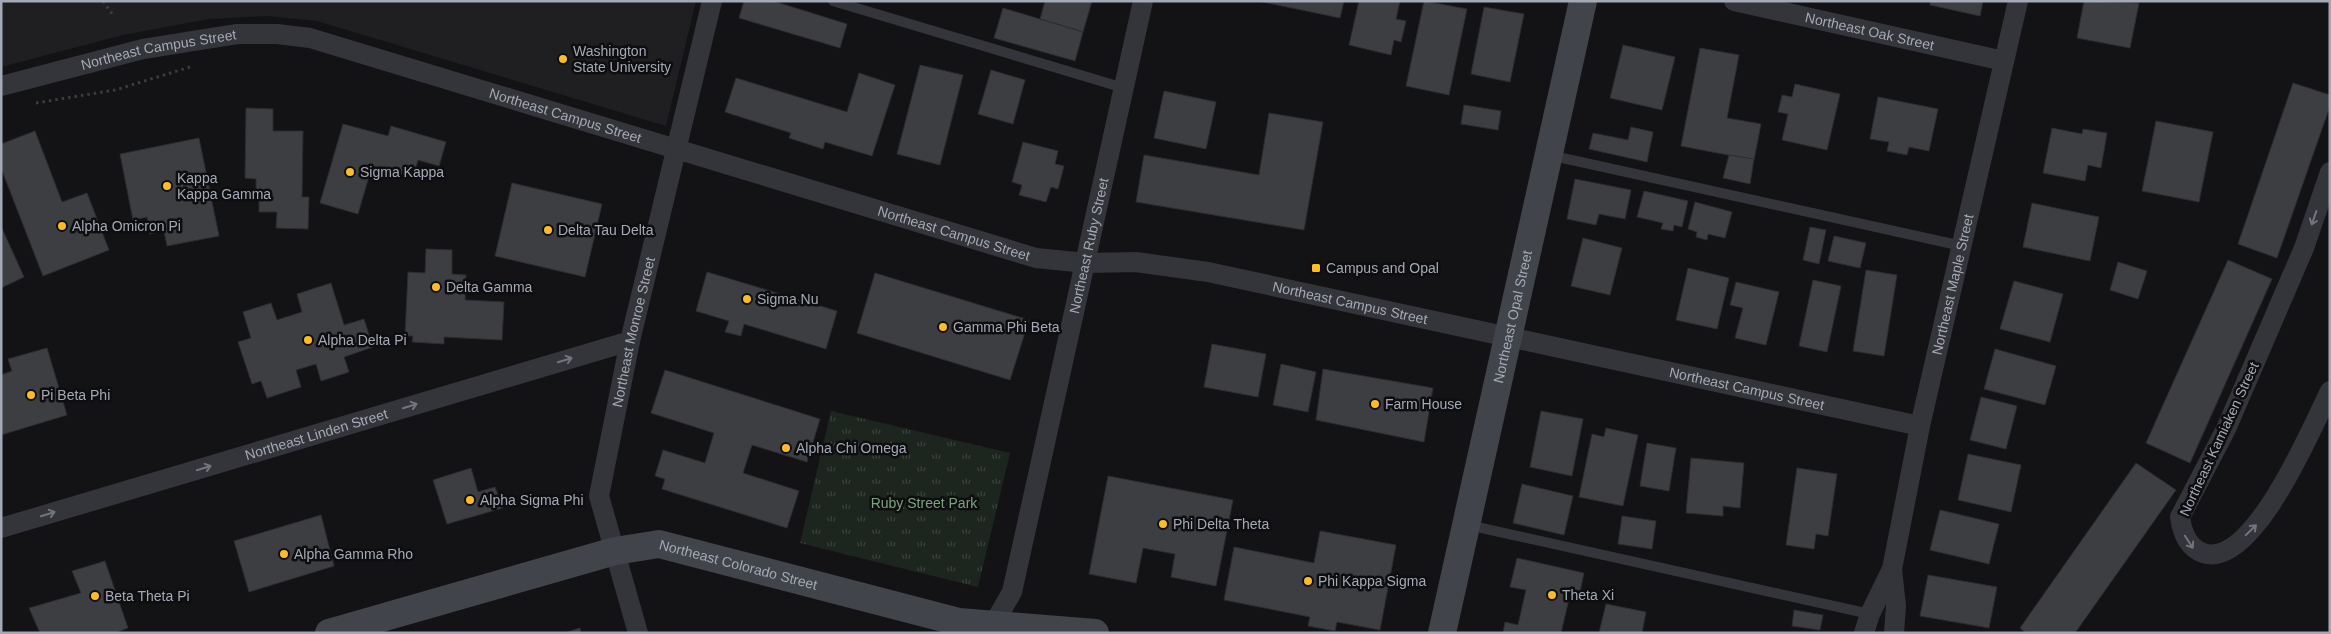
<svg xmlns="http://www.w3.org/2000/svg" width="2331" height="634" font-family="Arial,sans-serif">
	<style>
		.built { fill: #1f1f22 }
		.park { fill: url(#park-tufts) }
		.building { fill: #3d3e42; stroke: #2d2d31 }
		.lines { fill: none; stroke-linecap: round; stroke-linejoin: round }
		.path { stroke: #3a3c42; stroke-width: 3; stroke-dasharray: 2.5 4; stroke-linecap: butt }
		.lane { stroke: #34353a; stroke-width: 10 }
		.street { stroke: #34353a; stroke-width: 20 }
		.secondary { stroke: #42444b; stroke-width: 28 }
		.oneway { stroke: #72757e }
		.poi-dot { fill: #fcbc25; stroke: #0e0e10; stroke-width: 2 }
		.labels { text-anchor: middle; dominant-baseline: central; stroke-width: 5; stroke-linejoin: round; paint-order: stroke }
		.street-label { font-size: 14px; fill: #a4a9b6; stroke: #0e0e10 }
		.poi-label { font-size: 14px; fill: #a4a9b6; stroke: #0e0e10; text-anchor: start }
		.park-label { font-size: 14px; fill: #7aa37e; stroke: #0e0e10 }
	</style>
	<defs>
		<pattern id="park-tufts" width="24" height="20" patternUnits="userSpaceOnUse" patternTransform="scale(1.25)"><rect width="24" height="20" fill="#1d251f"/><path d="M3 7l-1-3M5 7V3M7 7l1-3M15 17l-1-3M17 17v-4M19 17l1-3" fill="none" stroke="#3b423d"/></pattern>
	</defs>
	<rect width="100%" height="100%" fill="#131315"/>
	<path class="built" d="M1,1h695l-30,125 -349,-105 -51,-5 -57,3 -86,16 -122,32z"/>
	<path class="park" d="M831,411l179,42 -32,134 -178,-44z"/>
	<g class="building">
		<path d="M744,1h29l74,23 -7,24 -101,-30z"/>
		<path d="M1045,1h47l-9,31 -43,-13z"/>
		<path d="M1258,1h86l-4,17z"/>
		<path d="M1359,1h41l-4,18 10,2 -5,21 -7,-2 -3,15 -42,-10z"/>
		<path d="M1424,1l43,8 -18,86 -43,-9z"/>
		<path d="M1930,1h53l-3,15 -50,-11z"/>
		<path d="M2084,1l55,2 -9,45 -53,-10z"/>
		<path d="M1484,7l40,7 -14,68 -39,-8z"/>
		<path d="M1003,8l80,24 -8,29 -81,-23z"/>
		<path d="M1623,45l52,12 -13,53 -52,-12z"/>
		<path d="M1700,48l39,7 -12,63 34,6 -7,36 -73,-14z"/>
		<path d="M920,65l43,10 -23,90 -43,-11z"/>
		<path d="M991,70l34,10 -12,44 -35,-10z"/>
		<path d="M859,73l36,12 -23,71 -47,-14 -2,7 -34,-11 2,-5 -66,-21 11,-34 111,34z"/>
		<path d="M2293,83l37,12v11l-53,152 -39,-14z"/>
		<path d="M1795,84l45,10 -13,56 -45,-10 6,-26 -10,-2 4,-17 10,2z"/>
		<path d="M1164,91l52,11 -10,47 -52,-11z"/>
		<path d="M1878,97l60,12 -9,42 -20,-4 -2,8 -20,-4 2,-9 -19,-3z"/>
		<path d="M1464,105l37,6 -3,19 -37,-6z"/>
		<path d="M246,108l27,1v22h30l-1,66h7l-1,32 -32,-1 1,-16h-18v-12h-3v-21l-11,-1z"/>
		<path d="M1269,113l54,9 -19,108 -168,-28 8,-47 115,20z"/>
		<path d="M2156,121l57,11 -14,70 -57,-11z"/>
		<path d="M343,124l45,12 3,-10 55,16 -7,24 -21,-6 -5,18 -41,-12 -14,48 -38,-11z"/>
		<path d="M1631,127l22,5 -6,30 -58,-13 4,-16 35,7z"/>
		<path d="M2052,128l30,6 1,-5 24,4 -6,35 -13,-3 -3,16 -42,-8z"/>
		<path d="M35,131l27,71 25,-9 22,57 -66,26 -42,-108v-24z"/>
		<path d="M199,138l20,98 -52,10 -3,-15 -14,3 -3,-17 -14,3 -13,-66z"/>
		<path d="M1023,142l35,9 -3,13 9,2 -6,23 -7,-2 -5,15 -27,-7 3,-10 -10,-3z"/>
		<path d="M1729,155l25,4 -4,25 -27,-6z"/>
		<path d="M1575,179l56,11 -6,29 -26,-5 -3,11 -29,-6z"/>
		<path d="M512,183l90,21 -17,73 -90,-21z"/>
		<path d="M1644,191l44,10 -6,26 -8,-2 -1,6 -12,-2 2,-6 -26,-6z"/>
		<path d="M1695,202l37,10 -7,26 -17,-4 -1,6 -11,-3 1,-5 -9,-3z"/>
		<path d="M2032,203l67,14 -9,44 -67,-14z"/>
		<path d="M1,226l23,51 -23,11z"/>
		<path d="M1810,227l16,3 -7,34 -16,-4z"/>
		<path d="M1834,236l32,7 -6,25 -32,-7z"/>
		<path d="M1583,238l39,10 -12,47 -39,-9z"/>
		<path d="M426,249l26,1v24l14,1 -1,25 39,2 -2,38 -58,-3v7l-32,-2 1,-6h-8l3,-64 17,1z"/>
		<path d="M2228,260l44,19 -82,184 -44,-20z"/>
		<path d="M2118,262l29,9 -9,28 -28,-9z"/>
		<path d="M1688,268l41,10 -12,51 -41,-9z"/>
		<path d="M1866,270l31,5 -13,81 -31,-5z"/>
		<path d="M707,272l130,39 -11,38 -82,-25 -3,12 -16,-4 4,-11 -33,-10z"/>
		<path d="M875,273l154,47 -19,60 -153,-47z"/>
		<path d="M1813,280l28,6 -14,66 -28,-6z"/>
		<path d="M2014,281l49,13 -13,48 -50,-13z"/>
		<path d="M1736,282l43,10 -13,53 -31,-7 8,-30 -13,-3z"/>
		<path d="M331,283l13,42 20,-6 9,28 -29,10 5,15 -28,9 -5,-17 -20,6 5,17 -34,11 -6,-17 -9,3 -14,-42 13,-4 -8,-26 28,-9 6,17 25,-8 -5,-18z"/>
		<path d="M1212,344l54,10 -8,43 -54,-10z"/>
		<path d="M47,348l20,67 -66,20v-60l11,-4 -4,-12z"/>
		<path d="M1995,349l61,17 -11,39 -61,-16z"/>
		<path d="M1281,364l35,8 -8,40 -35,-7z"/>
		<path d="M1323,369l110,19 -9,54 -108,-22z"/>
		<path d="M665,370l155,49 -13,43 -55,-17 -9,28 56,18 -12,37 -125,-39 3,-10 -10,-3 8,-26 42,13 9,-30 -63,-20z"/>
		<path d="M1981,397l36,9 -11,43 -36,-9z"/>
		<path d="M1541,411l42,8 -11,57 -42,-9z"/>
		<path d="M1606,428l32,7 -15,71 -44,-9 13,-63 12,3z"/>
		<path d="M1647,443l29,5 -7,43 -29,-5z"/>
		<path d="M1968,454l53,11 -10,47 -53,-12z"/>
		<path d="M1691,458l53,5 -4,45 -17,-2v10l-37,-3z"/>
		<path d="M2136,463l40,27 -101,143h-49l-6,-5z"/>
		<path d="M471,468l7,24 17,-5 8,21 -56,16 -14,-44z"/>
		<path d="M1797,468l40,6 -9,62 -12,-2 -2,15 -28,-4z"/>
		<path d="M1108,476l125,24 -17,86 -45,-9 4,-23 -32,-6 -7,35 -47,-9z"/>
		<path d="M1522,484l51,12 -9,39 -51,-12z"/>
		<path d="M1940,510l59,14 -10,40 -59,-14z"/>
		<path d="M321,515l13,51 -85,26 -15,-51z"/>
		<path d="M1622,516l34,5 -4,28 -34,-5z"/>
		<path d="M1320,531l76,14 -16,85 -43,-8 -2,9 -27,-5 2,-9 -86,-17 10,-53 80,16z"/>
		<path d="M1517,558l67,15 -6,28 -9,-2 -8,34h-58l2,-11 13,3 8,-35 -16,-3z"/>
		<path d="M105,561l23,67 -13,5h-75l-11,-25 52,-15 -9,-22z"/>
		<path d="M1928,575l69,12 -8,41 -69,-12z"/>
		<path d="M1606,604l40,8 -4,21h-43z"/>
		<path d="M1794,610l29,5 -3,15 -28,-4z"/>
		<path d="M580,628l1,5h-17z"/>
	</g>
	<g class="lines">
		<g class="path">
			<path d="M103,1l10,14"/>
			<path d="M36,103l79,-13 75,-23"/>
		</g>
		<g class="lane">
			<path d="M833,1l291,87"/>
			<path d="M1549,155l413,91"/>
			<path d="M1468,525l402,89"/>
		</g>
		<g class="street">
			<path id="s1" d="M1734,1l270,60"/>
			<path id="s2" d="M1,86l142,-37 94,-15h40l33,4 726,220 50,5 50,-1 72,10 712,154"/>
			<path d="M2330,172l-26,76 -78,181 -46,88c2,15 7,30 23,36 50,17 109,-126 127,-162"/>
			<path id="s3" d="M1,528l629,-187"/>
			<path d="M1892,569l4,37 -2,27"/>
			<path id="s4" d="M638,633l-39,-137 31,-155 82,-340"/>
			<path id="s5" d="M991,633l2,-8 19,-33 131,-591"/>
			<path id="s6" d="M1864,633l6,-19 22,-45 28,-143 98,-425"/>
		</g>
		<g class="secondary">
			<path id="s7" d="M329,633l286,-82 44,-7 300,78 136,11"/>
			<path id="s8" d="M1442,633l141,-632"/>
		</g>
	</g>
	<defs><path id="oneway-shaft" d="M-6 0H5M1.5-3L5.5 0L1.5 3" fill="none" stroke-width="1.6" stroke-linecap="round" stroke-linejoin="round" transform="scale(1.25)"/></defs>
	<g class="oneway">
		<use href="#oneway-shaft" transform="translate(2314 218) rotate(109)"/>
		<use href="#oneway-shaft" transform="translate(565 360) rotate(-17)"/>
		<use href="#oneway-shaft" transform="translate(410 406) rotate(-17)"/>
		<use href="#oneway-shaft" transform="translate(204 468) rotate(-17)"/>
		<use href="#oneway-shaft" transform="translate(48 514) rotate(-17)"/>
		<use href="#oneway-shaft" transform="translate(2251 530) rotate(-44)"/>
		<use href="#oneway-shaft" transform="translate(2189 542) rotate(57)"/>
	</g>
	<g class="poi-dot">
		<circle cx="563" cy="59" r="5"/>
		<circle cx="350" cy="172" r="5"/>
		<circle cx="167" cy="186" r="5"/>
		<circle cx="62" cy="226" r="5"/>
		<circle cx="548" cy="230" r="5"/>
		<rect x="1311" y="263" width="10" height="10" rx="2.5"/>
		<circle cx="436" cy="287" r="5"/>
		<circle cx="747" cy="299" r="5"/>
		<circle cx="943" cy="327" r="5"/>
		<circle cx="308" cy="340" r="5"/>
		<circle cx="31" cy="395" r="5"/>
		<circle cx="1375" cy="404" r="5"/>
		<circle cx="786" cy="448" r="5"/>
		<circle cx="470" cy="500" r="5"/>
		<circle cx="1163" cy="524" r="5"/>
		<circle cx="284" cy="554" r="5"/>
		<circle cx="1308" cy="581" r="5"/>
		<circle cx="1552" cy="595" r="5"/>
		<circle cx="95" cy="596" r="5"/>
	</g>
	<g class="labels">
		<g class="street-label">
			<text stroke="none"><textPath href="#s1" startOffset="139">Northeast Oak Street</textPath></text>
			<text stroke="none"><textPath href="#s2" startOffset="162">Northeast Campus Street</textPath></text>
			<text stroke="none"><textPath href="#s2" startOffset="582">Northeast Campus Street</textPath></text>
			<text stroke="none"><textPath href="#s2" startOffset="988">Northeast Campus Street</textPath></text>
			<text stroke="none"><textPath href="#s5" startOffset="401">Northeast Ruby Street</textPath></text>
			<text stroke="none"><textPath href="#s6" startOffset="361">Northeast Maple Street</textPath></text>
			<text stroke="none"><textPath href="#s2" startOffset="1392">Northeast Campus Street</textPath></text>
			<text stroke="none"><textPath href="#s8" startOffset="324">Northeast Opal Street</textPath></text>
			<text stroke="none"><textPath href="#s4" startOffset="310">Northeast Monroe Street</textPath></text>
			<text stroke="none"><textPath href="#s2" startOffset="1798">Northeast Campus Street</textPath></text>
			<text stroke="none"><textPath href="#s3" startOffset="329">Northeast Linden Street</textPath></text>
			<text transform="translate(2219 439) rotate(-65)">Northeast Kamiaken Street</text>
			<text stroke="none"><textPath href="#s7" startOffset="424">Northeast Colorado Street</textPath></text>
		</g>
		<g class="poi-label">
			<text x="573" y="51">Washington<tspan x="573" dy="16">State University</tspan></text>
			<text x="360" y="172">Sigma Kappa</text>
			<text x="177" y="178">Kappa<tspan x="177" dy="16">Kappa Gamma</tspan></text>
			<text x="72" y="226">Alpha Omicron Pi</text>
			<text x="558" y="230">Delta Tau Delta</text>
			<text x="1326" y="268">Campus and Opal</text>
			<text x="446" y="287">Delta Gamma</text>
			<text x="757" y="299">Sigma Nu</text>
			<text x="953" y="327">Gamma Phi Beta</text>
			<text x="318" y="340">Alpha Delta Pi</text>
			<text x="41" y="395">Pi Beta Phi</text>
			<text x="1385" y="404">Farm House</text>
			<text x="796" y="448">Alpha Chi Omega</text>
			<text x="480" y="500">Alpha Sigma Phi</text>
			<text x="1173" y="524">Phi Delta Theta</text>
			<text x="294" y="554">Alpha Gamma Rho</text>
			<text x="1318" y="581">Phi Kappa Sigma</text>
			<text x="1562" y="595">Theta Xi</text>
			<text x="105" y="596">Beta Theta Pi</text>
		</g>
		<g class="park-label">
			<text x="924" y="503">Ruby Street Park</text>
		</g>
	</g>
	<rect width="2331" height="634" fill="none" stroke="#a4a9b6" stroke-width="5"/>
</svg>
